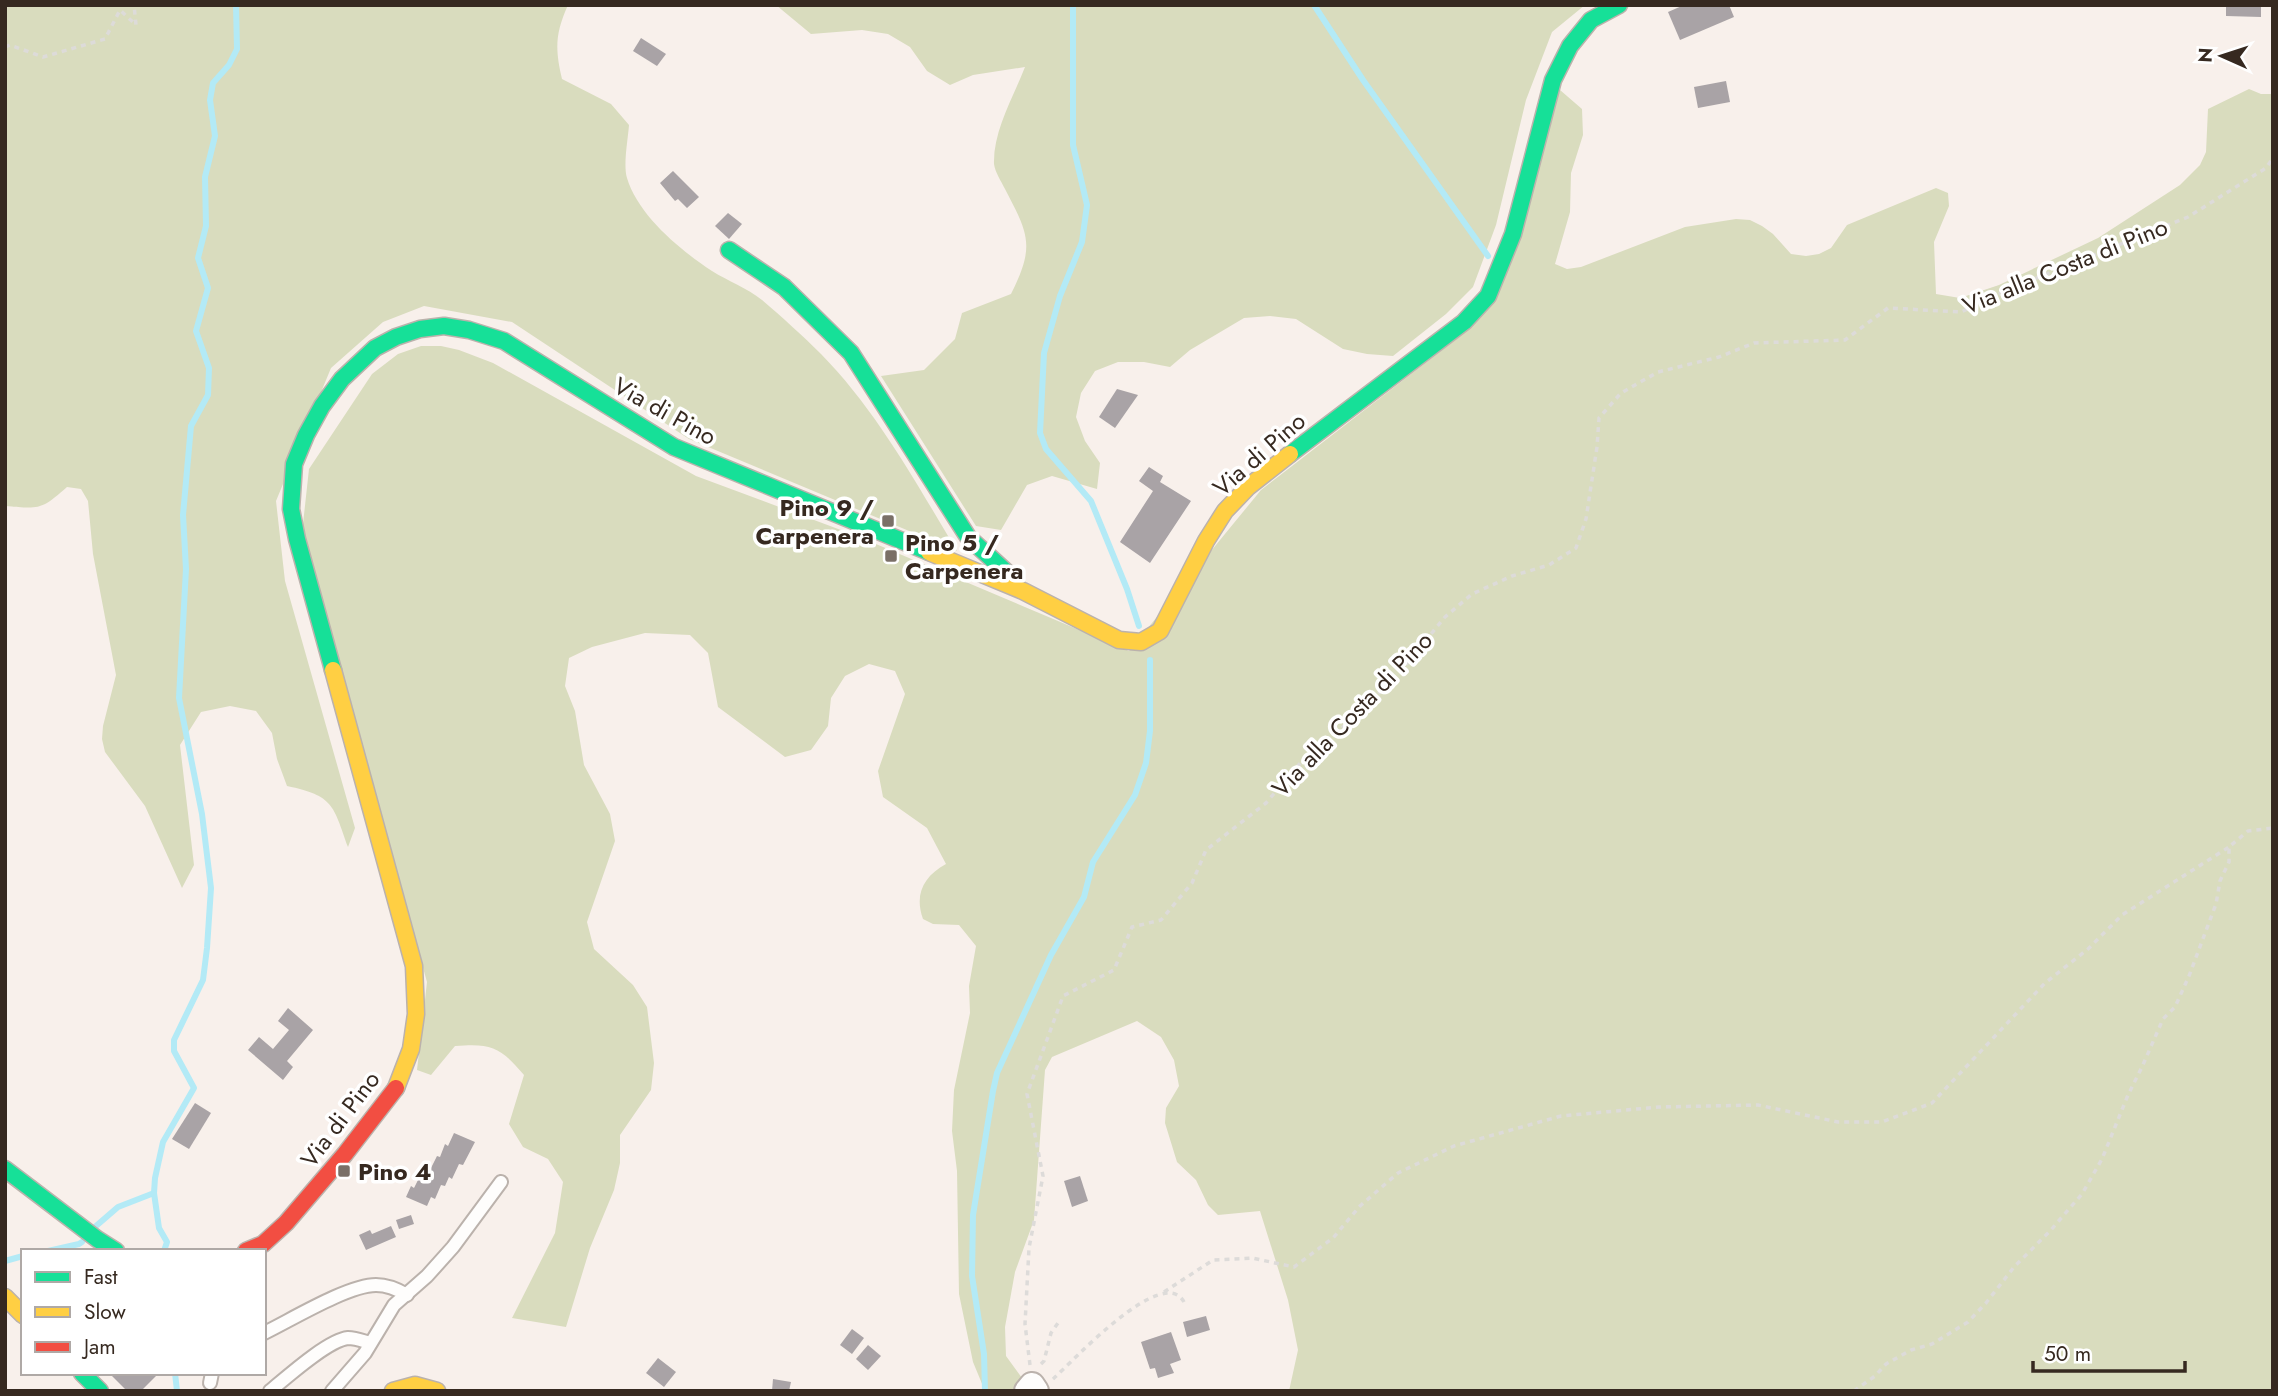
<svg xmlns="http://www.w3.org/2000/svg" width="2278" height="1396" font-family="Jost,sans-serif">
	<style>
		.green { fill: #d9dcbe }
		.lines { fill: none; stroke-linecap: round; stroke-linejoin: round }
		.stream { stroke: #b3eaf6; stroke-width: 6 }
		.building { fill: #a9a3a6 }
		.lane-casing { stroke: #bbb2ac; stroke-width: 16 }
		.street-casing { stroke: #bbb2ac; stroke-width: 28 }
		.fast-casing { stroke: #bbb2ac; stroke-width: 19 }
		.slow-casing { stroke: #bbb2ac; stroke-width: 19 }
		.jam-casing { stroke: #bbb2ac; stroke-width: 19 }
		.path { stroke: #dddbd9; stroke-width: 3.5; stroke-dasharray: 5 5; stroke-linecap: butt }
		.lane { stroke: #fefdfc; stroke-width: 12 }
		.street { stroke: #fefdfc; stroke-width: 24 }
		.fast { stroke: #16e098; stroke-width: 16 }
		.slow { stroke: #ffcf43; stroke-width: 16 }
		.jam { stroke: #f24e42; stroke-width: 16 }
		.poi-dot { fill: #7a6f67; stroke: #fff; stroke-width: 2.5 }
		.labels { text-anchor: middle; dominant-baseline: central; stroke-width: 7; stroke-linejoin: round; paint-order: stroke }
		.street-label { font-size: 24px; fill: #362920; stroke: #fff }
		.poi-label { font-size: 24px; font-weight: bold; fill: #362920; stroke: #fff; text-anchor: start }
	</style>
	<rect width="100%" height="100%" fill="#f8f0eb"/>
	<g class="green">
		<path d="M5,5h563c-13,29 -13,44 -6,74l49,25 18,21c-1,14 -6,40 -2,53 11,37 53,72 85,93 16,10 35,17 50,29 20,17 41,36 59,54 56,57 95,129 136,197l-268,-112 -177,-117 -88,-16 -41,16 -52,46 -55,133 9,80 70,247 -7,19c-15,-42 -14,-51 -61,-61l-10,-27 -5,-26 -16,-22 -26,-5 -29,6 -21,33 14,120 -12,23 -37,-82 -40,-54 -3,-13 1,-13 13,-51 -23,-121 -5,-53 -7,-12 -14,-2c-26,23 -27,22 -62,19z"/>
		<path d="M776,5h809l-33,27 -26,68 -30,125 -23,62 -27,27 -53,42 -26,-2 -24,-5 -47,-30 -26,-3 -26,2 -54,32 -20,17 -26,-5h-26l-23,9 -14,22 -5,24 9,24 15,22 -3,26 -45,-13 -25,9 -26,45 -25,-4 -95,-150 43,-6 31,-31 7,-26 49,-19c24,-48 18,-59 -6,-105 -4,-8 -10,-17 -11,-25 -1,-33 19,-66 31,-97l-52,8 -23,10 -23,-14 -17,-24 -22,-13 -26,-4 -51,4z"/>
		<path d="M2249,89l12,5h12v1297h-984l9,-41 -10,-50 -28,-89 -42,4 -10,-10 -12,-25 -19,-18 -12,-39 1,-15 13,-22 -5,-26 -13,-23 -24,-16 -85,36 -7,13 -11,150 -19,52 -10,55 1,29 16,22 -7,13h-30l-12,-29 -14,-68 -2,-123 -5,-40 2,-41 16,-77 -1,-27 7,-40 -17,-21 -26,-1 -10,-5c-9,-25 1,-43 23,-55l-19,-36 -44,-31 -5,-26 27,-77 -10,-23 -26,-7 -24,12 -14,22 -3,28 -17,24 -26,7 -67,-50 -10,-54 -18,-18 -45,-2 -53,14 -23,11 -4,28 10,25 9,54 26,49 5,27 -28,81 7,27 39,36 14,22 7,56 -3,27 -31,45v28l-6,27 -24,58 -24,79 -54,-9 43,-85 8,-51 -15,-23 -25,-12 -14,-23 15,-49c-24,-28 -32,-32 -69,-29l-24,29 -14,-5 10,-88 -125,-449 7,-64 63,-95 26,-20 23,-8h20l18,4 34,13 203,113 161,60 272,115 132,-161 211,-163 88,-237 22,19 1,26 -12,38 -1,39 -15,52 12,5 14,-2 104,-40 51,-8 14,1 12,6 11,8 18,20 15,2 13,-2 12,-6 16,-23 89,-37 12,5 1,13 -15,36 2,52 24,4 39,-13 99,-47 82,-53 20,-20 6,-13 2,-43z"/>
	</g>
	<g class="lines">
		<g class="stream">
			<path d="M1073,5v140l14,60 -5,37 -22,54 -16,57 -4,80 6,16 45,52 36,88 12,37"/>
			<path d="M1314,5l49,75 125,176"/>
			<path d="M96,1226l22,-19 36,-14"/>
			<path d="M48,1251l31,-7 3,-2"/>
			<path d="M164,1251l3,-9 -8,-14 -5,-35 1,-15 8,-36 31,-54 -20,-37v-11l29,-60 4,-32 4,-60 -9,-74 -23,-116 7,-129 -3,-54 8,-89 17,-31 1,-27 -13,-37 12,-43 -10,-30 8,-32 -1,-49 10,-41 -5,-36 3,-17 16,-18 8,-16 -1,-44"/>
			<path d="M5,1261l18,-5"/>
			<path d="M175,1373l2,18"/>
			<path d="M985,1391l-1,-37 -12,-78 1,-61 20,-124 4,-18 54,-118 33,-58 9,-35 42,-67 11,-32 4,-32v-71"/>
		</g>
	</g>
	<g class="building">
		<path d="M1684,5h45l5,12 -54,23 -12,-28z"/>
		<path d="M2226,5h35v12l-35,-1z"/>
		<path d="M641,38l25,16 -9,12 -24,-15z"/>
		<path d="M1726,81l4,21 -32,6 -4,-21z"/>
		<path d="M673,171l26,26 -12,11 -9,-9 -3,2 -15,-18z"/>
		<path d="M728,213l14,11 -13,15 -14,-13z"/>
		<path d="M1117,389l21,6 -23,33 -16,-11z"/>
		<path d="M1149,467l14,9 -3,6 31,19 -41,62 -30,-21 33,-51 -14,-10z"/>
		<path d="M288,1008l25,22 -26,31 6,6 -10,13 -35,-30 11,-13 14,12 16,-19 -11,-9z"/>
		<path d="M195,1103l16,10 -22,36 -17,-10z"/>
		<path d="M454,1133l21,9 -12,23 -4,-1 -7,15 -3,-2 -4,9 -4,-1 -6,14 -4,-2 -4,9 -21,-9 5,-11 3,2 6,-12 3,1 5,-10 3,1 6,-12 3,1 5,-13 3,2z"/>
		<path d="M1080,1176l8,25 -16,6 -8,-26z"/>
		<path d="M411,1215l3,9 -15,5 -3,-9z"/>
		<path d="M391,1226l5,11 -30,13 -7,-15 11,-5 2,4z"/>
		<path d="M1206,1316l4,14 -23,7 -4,-15z"/>
		<path d="M852,1329l12,9 -12,16 -12,-9z"/>
		<path d="M1171,1332l10,28 -11,4 4,9 -16,5 -3,-10 -5,1 -9,-27z"/>
		<path d="M868,1345l13,11 -13,14 -12,-11z"/>
		<path d="M658,1358l18,14 -12,15 -18,-14z"/>
		<path d="M109,1373h46l2,2 -16,16 -2,-2 -2,2h-10z"/>
		<path d="M773,1379l18,3 -2,9h-17z"/>
	</g>
	<g class="lines">
		<defs>
			<g id="lane">
				<path d="M264,1333c27,-13 84,-48 112,-48 11,0 21,4 31,10"/>
				<path d="M210,1383l2,-10"/>
				<path d="M270,1391c17,-14 58,-51 78,-53 8,0 15,3 22,5"/>
				<path d="M332,1391l33,-38 29,-48 33,-29 26,-29 48,-65"/>
			</g>
			<path id="street" d="M1027,1391l5,-6 4,6"/>
			<g id="fast">
				<path d="M729,250l55,37 67,66 117,184 47,43"/>
				<path d="M1290,454l174,-132 24,-26 25,-62 40,-154 17,-34 21,-26 28,-15"/>
				<path d="M333,670l-36,-131 -6,-30 3,-45 12,-29 16,-29 20,-27 33,-31 21,-11 24,-8 24,-3 25,4 35,11 170,106 255,105"/>
				<path d="M5,1169l92,70 19,12"/>
				<path d="M82,1373l18,18"/>
			</g>
			<g id="slow">
				<path d="M929,552l94,39 96,49 22,2 19,-11 46,-90 19,-30 23,-24 42,-33"/>
				<path d="M333,670l81,296 2,48 -5,35 -15,39"/>
				<path d="M5,1297l18,18"/>
				<path d="M393,1391l22,-6 22,6"/>
			</g>
			<path id="jam" d="M246,1251l17,-7 23,-21 59,-69 51,-66"/>
		</defs>
		<use href="#lane" class="lane-casing"/>
		<use href="#street" class="street-casing"/>
		<use href="#fast" class="fast-casing"/>
		<use href="#slow" class="slow-casing"/>
		<use href="#jam" class="jam-casing"/>
		<g class="path">
			<path d="M5,47l5,-2 33,12 62,-18 15,-29 16,15 -2,-20"/>
			<path d="M1164,1292l49,-32 39,-2 42,9 39,-29 27,-32 38,-33 56,-27 107,-30 98,-9 99,-2 80,17h44l50,-19 113,-120 43,-34 34,-34 107,-68"/>
			<path d="M1041,1364l3,-3 7,-28 7,-10"/>
			<path d="M1030,1365l-5,-41 4,-76 14,-72 -16,-82 36,-98 51,-26 18,-43 29,-7 31,-37 14,-33 60,-47 36,-42 54,-45 42,-42 47,-57 27,-23 40,-18 37,-11 27,-17 10,-29 11,-72 2,-29 22,-25 37,-21 61,-15 35,-14 91,-3 43,-32 73,4 51,-24 176,-71 78,-49 7,-10"/>
			<path d="M1053,1379c19,-17 110,-116 131,-77"/>
			<path d="M1854,1391l21,-15 11,-12 25,-14 21,-6 36,-22 18,-19 28,-36 36,-36 32,-37 20,-35 26,-64 14,-28 21,-48 12,-12 14,-31 27,-72 4,-23 9,-19v-15l19,-16 25,-3"/>
		</g>
		<use href="#lane" class="lane"/>
		<use href="#street" class="street"/>
		<use href="#fast" class="fast"/>
		<use href="#slow" class="slow"/>
		<use href="#jam" class="jam"/>
	</g>
	<g class="poi-dot">
		<rect x="881" y="514" width="14" height="14" rx="3.5"/>
		<rect x="884" y="549" width="14" height="14" rx="3.5"/>
		<rect x="337" y="1164" width="14" height="14" rx="3.5"/>
	</g>
	<g class="labels">
		<g class="street-label">
			<text transform="translate(2065 266) rotate(-22)">Via alla Costa di Pino</text>
			<text transform="translate(665 411) rotate(29)">Via di Pino</text>
			<text transform="translate(1259 454) rotate(-41)">Via di Pino</text>
			<text transform="translate(1352 714) rotate(-46)">Via alla Costa di Pino</text>
			<text transform="translate(340 1119) rotate(-53)">Via di Pino</text>
		</g>
		<g class="poi-label">
			<text x="874" y="507" text-anchor="end">Pino 9 /<tspan x="874" dy="28">Carpenera</tspan></text>
			<text x="905" y="542">Pino 5 /<tspan x="905" dy="28">Carpenera</tspan></text>
			<text x="358" y="1171">Pino 4</text>
		</g>
	</g>
	<rect width="2278" height="1396" fill="none" stroke="#362920" stroke-width="14"/>
	<rect x="21" y="1249" width="245" height="126" fill="#ffffff" stroke="#afa9a6" stroke-width="2"/>
	<rect x="35" y="1272" width="35" height="10" fill="#16e098" stroke="#afa9a6" stroke-width="2"/>
	<text x="84" y="1284" font-size="21" fill="#362920">Fast</text>
	<rect x="35" y="1307" width="35" height="10" fill="#ffcf43" stroke="#afa9a6" stroke-width="2"/>
	<text x="84" y="1319" font-size="21" fill="#362920">Slow</text>
	<rect x="35" y="1342" width="35" height="10" fill="#f24e42" stroke="#afa9a6" stroke-width="2"/>
	<text x="84" y="1354" font-size="21" fill="#362920">Jam</text>
	<g transform="translate(2222 56) rotate(273)" stroke="#ffffff" stroke-width="5" paint-order="stroke">
	<path d="M0-5L12 26L0 18L-12 26Z" fill="#362920"/>
	<text y="-10" font-size="19" font-weight="bold" text-anchor="middle" fill="#362920">N</text>
	</g>
	<path d="M2033 1361v10h152v-10" fill="none" stroke="#362920" stroke-width="3.5"/>
	<text x="2044" y="1361" font-size="21" fill="#362920" stroke="#ffffff" stroke-width="5" paint-order="stroke">50 m</text>
</svg>
